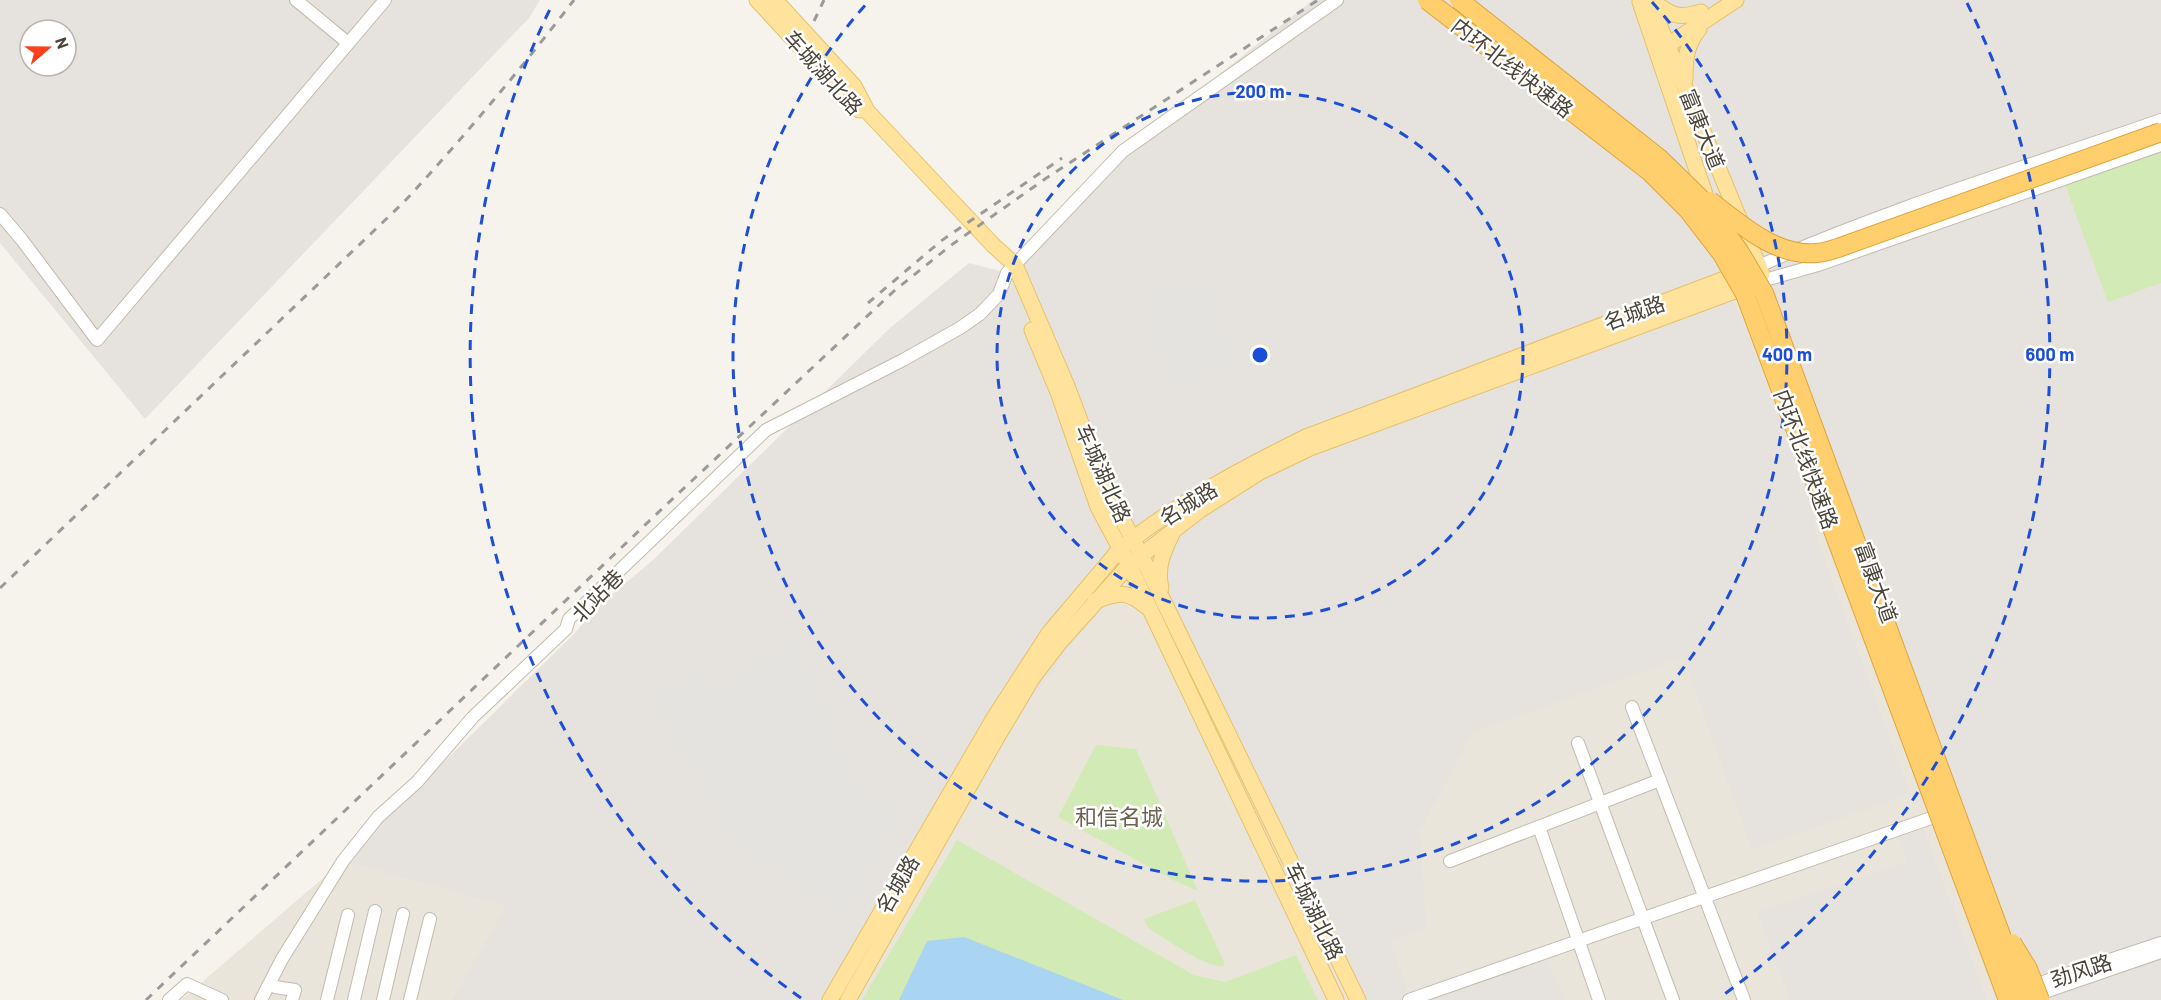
<svg xmlns="http://www.w3.org/2000/svg" width="2161" height="1000" font-family="Barlow,'Noto Sans SC',sans-serif">
	<style>
		.residential { fill: #eae5da }
		.industrial { fill: #e6e2dd; fill-rule: evenodd }
		.green { fill: #d2eab5 }
		.parking { fill: #e5e3e0 }
		.water { fill: #a9d4f2 }
		.lines { fill: none; stroke-linecap: round; stroke-linejoin: round }
		.minor-casing { stroke: #c2bbae; stroke-width: 14 }
		.major-casing { stroke: #e6c16a; stroke-width: 17 }
		.minor { stroke: #fff; stroke-width: 12 }
		.major { stroke: #ffe39c; stroke-width: 15 }
		.rail { stroke: #9a9a9a; stroke-width: 3; stroke-dasharray: 8 8; stroke-linecap: butt }
		.highway-bridge-casing { stroke: #e0a43c; stroke-width: 20; stroke-linecap: butt }
		.highway-bridge { stroke: #ffcf6e; stroke-width: 18 }
		.ring { fill: none; stroke: #1d4ed8; stroke-width: 3; stroke-dasharray: 10 8 }
		.labels { text-anchor: middle; dominant-baseline: central; stroke-width: 5; stroke-linejoin: round; paint-order: stroke }
		.street-label { font-size: 21px; fill: #4b4439; stroke: #fff }
		.neighbourhood-label { font-size: 22px; fill: #6e6250; stroke: #fff }
		.centre { fill: #1d4ed8; stroke: #fff; stroke-width: 3 }
		.ring-label { font-size: 18px; text-anchor: middle; font-weight: bold; fill: #1d4ed8; stroke: #fff; stroke-width: 5; stroke-linejoin: round; paint-order: stroke }
	</style>
	<rect width="100%" height="100%" fill="#f6f3ec"/>
	<g class="residential">
		<path d="M1733,275l299,725h-1196l125,-201 112,-155 65,-77 73,-55z"/>
		<path d="M343,861l164,46 -56,93h-270z"/>
	</g>
	<g class="industrial">
		<path d="M0,0h540l-11,18 -384,401 -145,-176zM30,30h36v36h-36z"/>
		<path d="M1313,0h848v1000h-141l-261,-734 -28,31 9,17 67,176 13,57 90,247 -158,56 -69,-193 -211,76 -52,99 6,96 -36,13 18,50 133,-45 24,54h-207l-200,-423 16,-37 -36,27 -65,77 -112,155 -125,201h-385l55,-93 -163,-46 231,-227 23,-27 55,-46 238,-233 79,-65 39,10 115,-122z"/>
		<path d="M1921,822l66,178h-197l-33,-88 151,-50 -12,-31z"/>
	</g>
	<g class="green">
		<path d="M2161,145v138l-53,19 -45,-123z"/>
		<path d="M1096,745l40,4 62,142 -25,-11 -115,-63z"/>
		<path d="M957,840l237,135 31,7 71,-27 22,45h-456z"/>
		<path d="M1195,900l30,64 -2,2c-20,1 -56,-27 -75,-38l-4,-9z"/>
	</g>
	<g class="parking">
		<path d="M1206,271l33,92 -69,26 -33,-92z"/>
		<path d="M800,635l53,144 7,9 46,26 -60,100 -111,-66 -86,-153 46,-25 13,19z"/>
	</g>
	<path class="water" d="M964,937l159,63h-224l28,-59z"/>
	<g class="lines">
		<defs>
			<g id="minor">
				<path d="M296,0l52,43"/>
				<path d="M0,214l22,26 75,100 288,-340"/>
				<path d="M1759,266c130,-58 268,-99 402,-146"/>
				<path d="M1765,280l53,-15 343,-120"/>
				<path d="M1632,707l112,293"/>
				<path d="M1578,743l95,257"/>
				<path d="M1539,827l60,173"/>
				<path d="M1450,861l210,-81"/>
				<path d="M275,987l20,3 -3,10"/>
				<path d="M2028,987l133,-44"/>
				<path d="M2033,996l128,-44"/>
				<path d="M169,1000l18,-16 35,16"/>
				<path d="M261,1000l21,-41 61,-98 35,-44 39,-35 56,-65 93,-88 3,-10 197,-189 137,-70 57,-32 20,-14 19,-20 8,-21 116,-122 214,-151"/>
				<path d="M327,1000l21,-85"/>
				<path d="M354,1000l21,-89"/>
				<path d="M383,1000l20,-86"/>
				<path d="M410,1000l20,-81"/>
				<path d="M1409,1000l525,-183"/>
			</g>
			<g id="major">
				<path d="M757,0l102,110"/>
				<path d="M775,0l79,86 13,25 126,134 22,20 52,121 36,96 38,73 217,445"/>
				<path d="M1649,0l113,274"/>
				<path d="M1650,0c21,14 26,20 51,12"/>
				<path d="M1640,2l69,204"/>
				<path d="M1661,48l7,-3 68,-45"/>
				<path d="M1685,79c0,-20 1,-34 14,-50"/>
				<path d="M1032,330l26,62 40,115 31,58 207,435"/>
				<path d="M1161,588c-5,-20 2,-36 11,-54"/>
				<path d="M1095,601c24,-9 32,-11 52,6"/>
				<path d="M830,1000l164,-282 55,-85 71,-84c57,-46 121,-80 186,-112l453,-171"/>
				<path d="M848,1000l148,-261 37,-62 27,-35 69,-77 71,-55 60,-38 50,-24 441,-163"/>
			</g>
		</defs>
		<use href="#minor" class="minor-casing"/>
		<use href="#major" class="major-casing"/>
		<use href="#minor" class="minor"/>
		<use href="#major" class="major"/>
		<g class="rail">
			<path d="M814,21l10,-21"/>
			<path d="M868,303l73,-62 121,-83"/>
			<path d="M0,588l404,-386c60,-65 116,-132 170,-202"/>
			<path d="M146,1000l518,-493 230,-216 56,-45 95,-67 273,-179"/>
		</g>
		<defs>
			<g id="highway-bridge">
				<path d="M1427,0l222,171 39,39 34,44 23,40 263,706"/>
				<path d="M1459,0l200,158 42,41 38,52 25,42 261,707"/>
				<path d="M1710,201c29,22 66,56 106,52 7,0 15,-3 22,-5l323,-116"/>
				<path d="M2012,943l16,26 12,31"/>
			</g>
		</defs>
		<use href="#highway-bridge" class="highway-bridge-casing"/>
		<use href="#highway-bridge" class="highway-bridge"/>
	</g>
	<g class="ring">
		<circle cx="1260" cy="355" r="263"/>
		<path d="M1652 2A527 527 0 1 1 868 2"/>
		<path d="M801 998A790 790 0 0 1 553 3M1967 3A790 790 0 0 1 1719 998"/>
	</g>
	<g class="labels">
		<g class="street-label">
			<text transform="translate(1513 67) rotate(38)">内环北线快速路</text>
			<text transform="translate(824 72) rotate(48)">车城湖北路</text>
			<text transform="translate(1703 129) rotate(68)">富康大道</text>
			<text transform="translate(1634 312) rotate(-20)">名城路</text>
			<text transform="translate(1807 459) rotate(70)">内环北线快速路</text>
			<text transform="translate(1104 473) rotate(66)">车城湖北路</text>
			<text transform="translate(1188 503) rotate(-32)">名城路</text>
			<text transform="translate(1877 582) rotate(70)">富康大道</text>
			<text transform="translate(597 595) rotate(-46)">北站巷</text>
			<text transform="translate(897 884) rotate(-60)">名城路</text>
			<text transform="translate(1315 911) rotate(64)">车城湖北路</text>
			<text transform="translate(2081 970) rotate(-18)">劲风路</text>
		</g>
		<g class="neighbourhood-label">
			<text x="1119" y="816">和信名城</text>
		</g>
	</g>
	<circle cx="1260" cy="355" r="9" class="centre"/>
	<g class="ring-label">
		<text x="1260" y="98">200 m</text>
		<text x="1787" y="361">400 m</text>
		<text x="2050" y="361">600 m</text>
	</g>
	<g transform="translate(48 48) rotate(70)"><circle r="28" fill="#ffffff" stroke="#b7b4b0" stroke-width="1.5"/>
	<path d="M0-4.5L10 22L0 15L-10 22Z" fill="#fc3f1d"/>
	<text y="-9" font-size="16" font-weight="bold" text-anchor="middle" fill="#4b4439">N</text>
	</g>
</svg>
